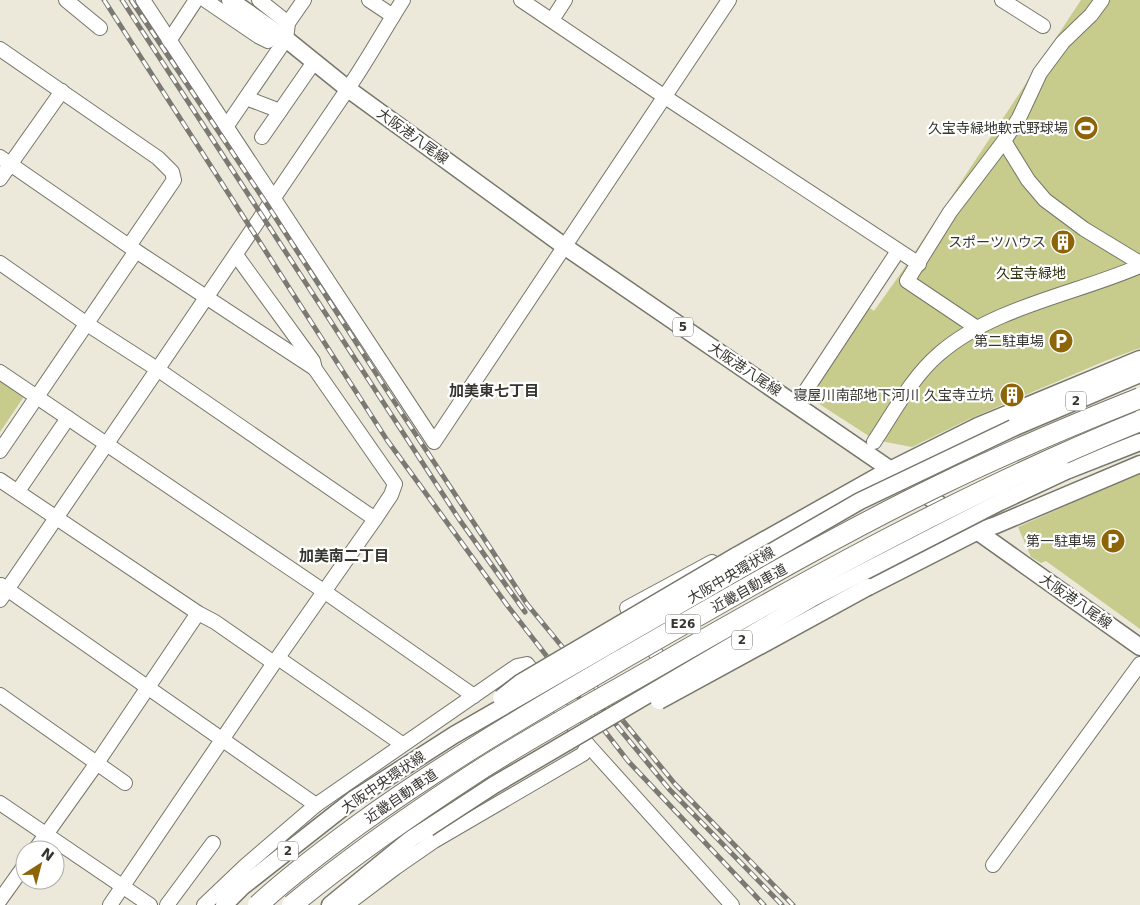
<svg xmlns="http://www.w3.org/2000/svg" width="1140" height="905" font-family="'DejaVu Sans','Noto Sans JP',sans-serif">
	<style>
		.green { fill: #c7cb8b }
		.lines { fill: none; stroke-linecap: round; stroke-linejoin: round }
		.minor-casing { stroke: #78766a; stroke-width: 16 }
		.major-casing { stroke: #78766a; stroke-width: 19 }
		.minor { stroke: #fff; stroke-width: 14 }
		.major { stroke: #fff; stroke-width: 16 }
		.rail-casing { stroke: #7b7971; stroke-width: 5 }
		.rail { stroke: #fff; stroke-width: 3; stroke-dasharray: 9; stroke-linecap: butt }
		.major-bridge-casing { stroke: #78766a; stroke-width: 19; stroke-linecap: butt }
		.highway-bridge-casing { stroke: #78766a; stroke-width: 22; stroke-linecap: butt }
		.major-bridge { stroke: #fff; stroke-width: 16 }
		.highway-bridge { stroke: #fff; stroke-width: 20 }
		.labels { text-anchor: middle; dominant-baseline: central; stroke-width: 4.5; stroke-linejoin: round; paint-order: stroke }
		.shield { fill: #fff; stroke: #72726e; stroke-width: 1 }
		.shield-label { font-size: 12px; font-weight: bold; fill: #363530 }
		.poi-label { font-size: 14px; fill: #363530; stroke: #fff; text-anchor: end }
		.street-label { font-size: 14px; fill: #363530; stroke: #fff }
		.park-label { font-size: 14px; fill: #2f300e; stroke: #fff }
		.neighbourhood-label { font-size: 15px; font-weight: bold; fill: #363530; stroke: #fff }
	</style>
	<rect width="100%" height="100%" fill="#ece9db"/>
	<g class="green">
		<path d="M1081,0h59v348l-35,13 -138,59 -55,27 -37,-7 -65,-42 -2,-3 59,-89 7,5 27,-38z"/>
		<path d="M0,377l22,15 1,6 -23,34z"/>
		<path d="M1140,473v156l-94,-68 -5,2 -10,-6 -13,-30z"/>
	</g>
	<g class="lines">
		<defs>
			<g id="minor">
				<path d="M66,0l34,28"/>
				<path d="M143,0l291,442 295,-442"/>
				<path d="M205,0l53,36 10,5 7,-9"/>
				<path d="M259,0l29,23"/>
				<path d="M369,0l24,16"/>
				<path d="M521,0l144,97 254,167"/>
				<path d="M1002,0l41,26"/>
				<path d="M552,20l13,-20"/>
				<path d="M169,41l27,-41"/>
				<path d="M0,49l158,109 14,14 2,8 -45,66"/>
				<path d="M246,98l34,13"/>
				<path d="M226,127l60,-88 2,-16 16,-23"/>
				<path d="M262,137l52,-75"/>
				<path d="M1004,141l24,39 17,20 39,29 56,34"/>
				<path d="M0,157l136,94 178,117"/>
				<path d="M0,179l62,-88"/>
				<path d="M0,263l87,61 70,45 218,150"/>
				<path d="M977,328l-70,-47 43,-69 54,-71 15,-23 21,-45 23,-31 28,-27 11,-15"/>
				<path d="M0,372l325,220 149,104"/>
				<path d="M797,404l101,-153"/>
				<path d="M874,442c20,-30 38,-65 65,-88 54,-47 137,-60 201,-88"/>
				<path d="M0,451l136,-200"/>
				<path d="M0,480l198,133 17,9 59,41"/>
				<path d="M18,491l50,-73"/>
				<path d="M1,585l315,220"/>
				<path d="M0,600c116,-170 232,-339 347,-510 20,-29 37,-60 56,-90"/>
				<path d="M278,658l124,86"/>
				<path d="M667,671l-40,-63 85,-46"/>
				<path d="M0,695l125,88"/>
				<path d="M588,745l144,160"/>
				<path d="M0,803l150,102"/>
				<path d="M35,850l62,-87 101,-150"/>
				<path d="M993,865l147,-201"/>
				<path d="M0,900l25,-35"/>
				<path d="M110,905l164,-242 101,-144 16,-24 4,-11 -80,-115 -2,-8 -77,-106"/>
				<path d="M167,905l46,-62"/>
				<path d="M204,905l41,-39 71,-61 201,-139 10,-2 61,81 -5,9 -149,87 -39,27 -49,37"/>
			</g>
			<g id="major">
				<path d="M230,0l56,39 62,50 216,157 327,224 249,177"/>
				<path d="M1013,428l127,-54"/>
				<path d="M1066,471l74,-29"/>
				<path d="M736,556l144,-81 98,-49 162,-67"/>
				<path d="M868,587l110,-56 18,-6 144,-61"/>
				<path d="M224,905l18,-18 112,-88"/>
				<path d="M330,905l82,-67 16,-10"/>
			</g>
		</defs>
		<use href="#minor" class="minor-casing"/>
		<use href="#major" class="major-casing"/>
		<use href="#minor" class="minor"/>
		<use href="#major" class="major"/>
		<defs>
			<g id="rail">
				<path d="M104,0l283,440 120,165 121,156 136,144"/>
				<path d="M122,0l337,519 66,93"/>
				<path d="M131,0l137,206 118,183 141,215 148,180 118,121"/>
				<path d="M594,698l75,91 113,116"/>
			</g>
		</defs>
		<use href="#rail" class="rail-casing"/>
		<use href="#rail" class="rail"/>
		<defs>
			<g id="major-bridge">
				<path d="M501,698l19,-15 216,-127"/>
				<path d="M659,701l209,-114"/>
				<path d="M354,799l100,-64 406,-234 153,-73"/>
				<path d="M428,828l66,-43 317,-186 189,-97 66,-31"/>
			</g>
			<g id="highway-bridge">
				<path d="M258,905c31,-29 66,-55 100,-80 83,-60 172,-112 261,-164 105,-60 210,-122 319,-175 66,-32 134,-61 202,-88"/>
				<path d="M292,905c58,-48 120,-91 183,-132 59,-38 122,-72 183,-107 156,-90 314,-177 482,-245"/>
			</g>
		</defs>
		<use href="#major-bridge" class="major-bridge-casing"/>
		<use href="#highway-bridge" class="highway-bridge-casing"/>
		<use href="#major-bridge" class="major-bridge"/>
		<use href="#highway-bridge" class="highway-bridge"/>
	</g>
	<defs>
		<symbol id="stadium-disc" viewBox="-11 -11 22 22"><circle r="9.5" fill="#8d6407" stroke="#fff"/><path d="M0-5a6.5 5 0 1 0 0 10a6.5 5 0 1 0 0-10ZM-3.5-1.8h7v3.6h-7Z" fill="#fff"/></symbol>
		<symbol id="building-disc" viewBox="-11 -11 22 22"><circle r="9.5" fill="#8d6407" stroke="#fff"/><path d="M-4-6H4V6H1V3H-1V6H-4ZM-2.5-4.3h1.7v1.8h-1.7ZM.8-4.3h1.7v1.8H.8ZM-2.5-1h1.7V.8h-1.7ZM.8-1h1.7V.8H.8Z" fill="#fff"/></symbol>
		<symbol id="parking-disc" viewBox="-11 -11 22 22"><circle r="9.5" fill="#8d6407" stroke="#fff"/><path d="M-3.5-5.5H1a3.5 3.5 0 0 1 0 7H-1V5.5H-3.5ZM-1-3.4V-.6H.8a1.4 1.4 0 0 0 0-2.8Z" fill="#fff"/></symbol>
	</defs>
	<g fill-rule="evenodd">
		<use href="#stadium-disc" x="1072" y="114" width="28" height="28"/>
		<use href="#building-disc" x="1049" y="228" width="28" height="28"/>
		<use href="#parking-disc" x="1047" y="327" width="28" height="28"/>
		<use href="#building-disc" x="998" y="381" width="28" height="28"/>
		<use href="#parking-disc" x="1099" y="527" width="28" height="28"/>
	</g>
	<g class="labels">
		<g class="shield">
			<rect x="673" y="317.5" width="20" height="19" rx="4"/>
			<rect x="1066" y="391.5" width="20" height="19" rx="4"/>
			<rect x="665.5" y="614.5" width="35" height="19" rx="4"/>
			<rect x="732" y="630.5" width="20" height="19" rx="4"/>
			<rect x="278" y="841.5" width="20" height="19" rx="4"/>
		</g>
		<g class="shield-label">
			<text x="683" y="327">5</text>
			<text x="1076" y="401">2</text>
			<text x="683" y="624">E26</text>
			<text x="742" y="640">2</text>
			<text x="288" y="851">2</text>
		</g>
		<g class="poi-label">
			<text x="1068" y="128">久宝寺緑地軟式野球場</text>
			<text x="1046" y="242">スポーツハウス</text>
			<text x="1044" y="341">第二駐車場</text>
			<text x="994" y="395">寝屋川南部地下河川 久宝寺立坑</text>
			<text x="1096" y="541">第一駐車場</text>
		</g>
		<g class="street-label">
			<text transform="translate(413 136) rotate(36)">大阪港八尾線</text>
			<text transform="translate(745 369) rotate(34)">大阪港八尾線</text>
			<text transform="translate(731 575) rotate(-30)">大阪中央環状線</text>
			<text transform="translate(749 588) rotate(-29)">近畿自動車道</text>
			<text transform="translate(1076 601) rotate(35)">大阪港八尾線</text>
			<text transform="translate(383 782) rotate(-34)">大阪中央環状線</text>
			<text transform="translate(401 796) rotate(-34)">近畿自動車道</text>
		</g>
		<g class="park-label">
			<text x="1031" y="273">久宝寺緑地</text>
		</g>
		<g class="neighbourhood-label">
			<text x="494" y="391">加美東七丁目</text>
			<text x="344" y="556">加美南二丁目</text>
		</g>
	</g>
	<g transform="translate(40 865) rotate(36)"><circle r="24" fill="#ffffff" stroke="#afaeac"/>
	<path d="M0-4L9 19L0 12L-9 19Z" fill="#8d6407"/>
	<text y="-8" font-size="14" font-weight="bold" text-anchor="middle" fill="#363530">N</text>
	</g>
</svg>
